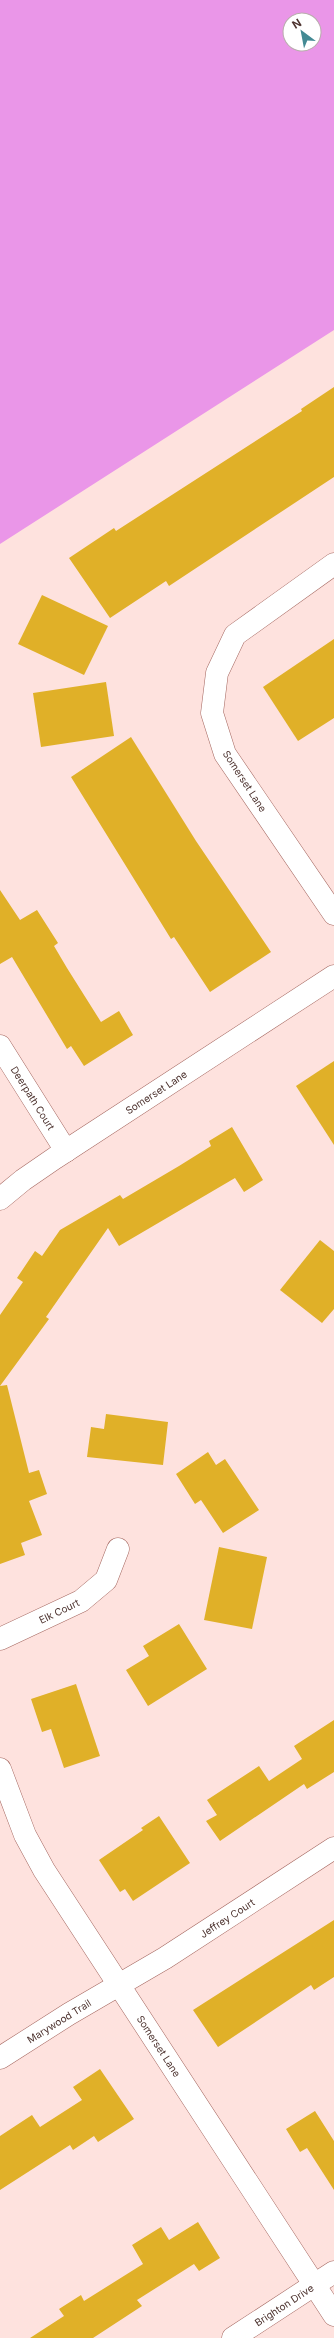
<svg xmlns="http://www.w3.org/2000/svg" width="334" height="2338" font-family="Inter,sans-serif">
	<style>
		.green { fill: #ea96e8; fill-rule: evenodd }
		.building { fill: #e0b028 }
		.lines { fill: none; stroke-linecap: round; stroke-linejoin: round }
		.minor-casing { stroke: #a56861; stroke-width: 23 }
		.minor { stroke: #fff; stroke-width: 22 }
		.labels { text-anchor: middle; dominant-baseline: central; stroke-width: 4; stroke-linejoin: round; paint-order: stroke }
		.street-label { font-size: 10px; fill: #4d332f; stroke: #fff }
	</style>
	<rect width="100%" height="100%" fill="#fee2de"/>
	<path class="green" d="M0,0h334v330l-334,214zM290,20h24v24h-24z"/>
	<g class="building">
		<path d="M334,387v90l-165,109 -3,-5 -56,37 -41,-60 45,-30 2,3 186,-120 -1,-2z"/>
		<path d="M42,595l66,31 -24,49 -66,-31z"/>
		<path d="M334,639v79l-36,23 -35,-54z"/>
		<path d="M106,682l8,54 -73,11 -8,-54z"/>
		<path d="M131,737l65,104 75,111 -61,40 -36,-55 -3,2 -100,-162z"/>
		<path d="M0,890l20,30 17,-10 21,33 -4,3 13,22 34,54 18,-11 14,24 -49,31 -13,-20 -4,3 -55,-92 -12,7z"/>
		<path d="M334,1061v84l-38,-59z"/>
		<path d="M232,1127l31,53 -19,12 -9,-14 -116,68 -11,-18 -62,89 3,2 -49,67 7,-1 22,88 10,-3 8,24 -18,7 13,34 -21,8 4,12 -25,9v-249l23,-33 -6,-4 18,-27 7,5 18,-26 60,-35 3,4 56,-33 32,-20 -2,-5z"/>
		<path d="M320,1240l14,11v58l-12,14 -42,-33z"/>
		<path d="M106,1414l62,8 -5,43 -76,-8 4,-30 13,2z"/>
		<path d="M208,1452l8,13 9,-6 34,51 -36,23 -22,-33 -6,4 -19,-30z"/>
		<path d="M219,1547l48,10 -15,72 -48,-9z"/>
		<path d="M179,1624l28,45 -59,37 -22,-36 23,-14 -6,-10z"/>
		<path d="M76,1684l24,72 -36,12 -13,-39 -9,3 -11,-33z"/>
		<path d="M334,1720v52l-27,17 -3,-5 -84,57 -14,-20 11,-6 -10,-15 52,-34 10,15 33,-22 -8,-13z"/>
		<path d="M159,1816l31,47 -57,38 -8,-12 -5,3 -21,-32 44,-30 -2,-2z"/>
		<path d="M334,1920v57l-20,13 -3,-5 -93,62 -25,-37z"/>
		<path d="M100,2069l34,50 -36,23 -4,-6 -21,14 -3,-5 -70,45v-54l32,-21 8,12 42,-27 -9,-13z"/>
		<path d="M315,2111l19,30v49l-27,-42 -7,4 -14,-23z"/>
		<path d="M198,2222l22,36 -21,13 -5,-7 -57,36 5,6 -49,32h-63l34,-22 -5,-7 22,-14 3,6 59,-37 -11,-19 29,-18 8,13z"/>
	</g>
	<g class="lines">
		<defs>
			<g id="minor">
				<path d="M334,564l-99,71 -18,38 -5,40 13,41 109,160"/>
				<path d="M0,1046l66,105"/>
				<path d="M0,1199l23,-19 32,-22 279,-182"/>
				<path d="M0,1639l81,-38 25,-21 12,-31"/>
				<path d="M0,1769l25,66 19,35 290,445"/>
				<path d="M0,2058l69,-44 96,-56 169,-110"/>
				<path d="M233,2338l101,-66"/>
			</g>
		</defs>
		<use href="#minor" class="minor-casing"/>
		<use href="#minor" class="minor"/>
	</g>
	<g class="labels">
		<g class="street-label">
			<text transform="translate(245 781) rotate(57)">Somerset Lane</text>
			<text transform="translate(156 1092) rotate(-33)">Somerset Lane</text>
			<text transform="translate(33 1098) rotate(58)">Deerpath Court</text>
			<text transform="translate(59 1611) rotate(-26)">Elk Court</text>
			<text transform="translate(227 1918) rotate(-33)">Jeffrey Court</text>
			<text transform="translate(59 2021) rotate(-32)">Marywood Trail</text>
			<text transform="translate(159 2046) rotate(57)">Somerset Lane</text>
			<text transform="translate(284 2305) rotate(-33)">Brighton Drive</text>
		</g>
	</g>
	<g transform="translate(302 32) rotate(328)"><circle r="19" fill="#ffffff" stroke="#b8adac"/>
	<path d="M0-3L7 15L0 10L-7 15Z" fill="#438a94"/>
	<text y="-6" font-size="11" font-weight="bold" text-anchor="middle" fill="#4d332f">N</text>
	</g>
</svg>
